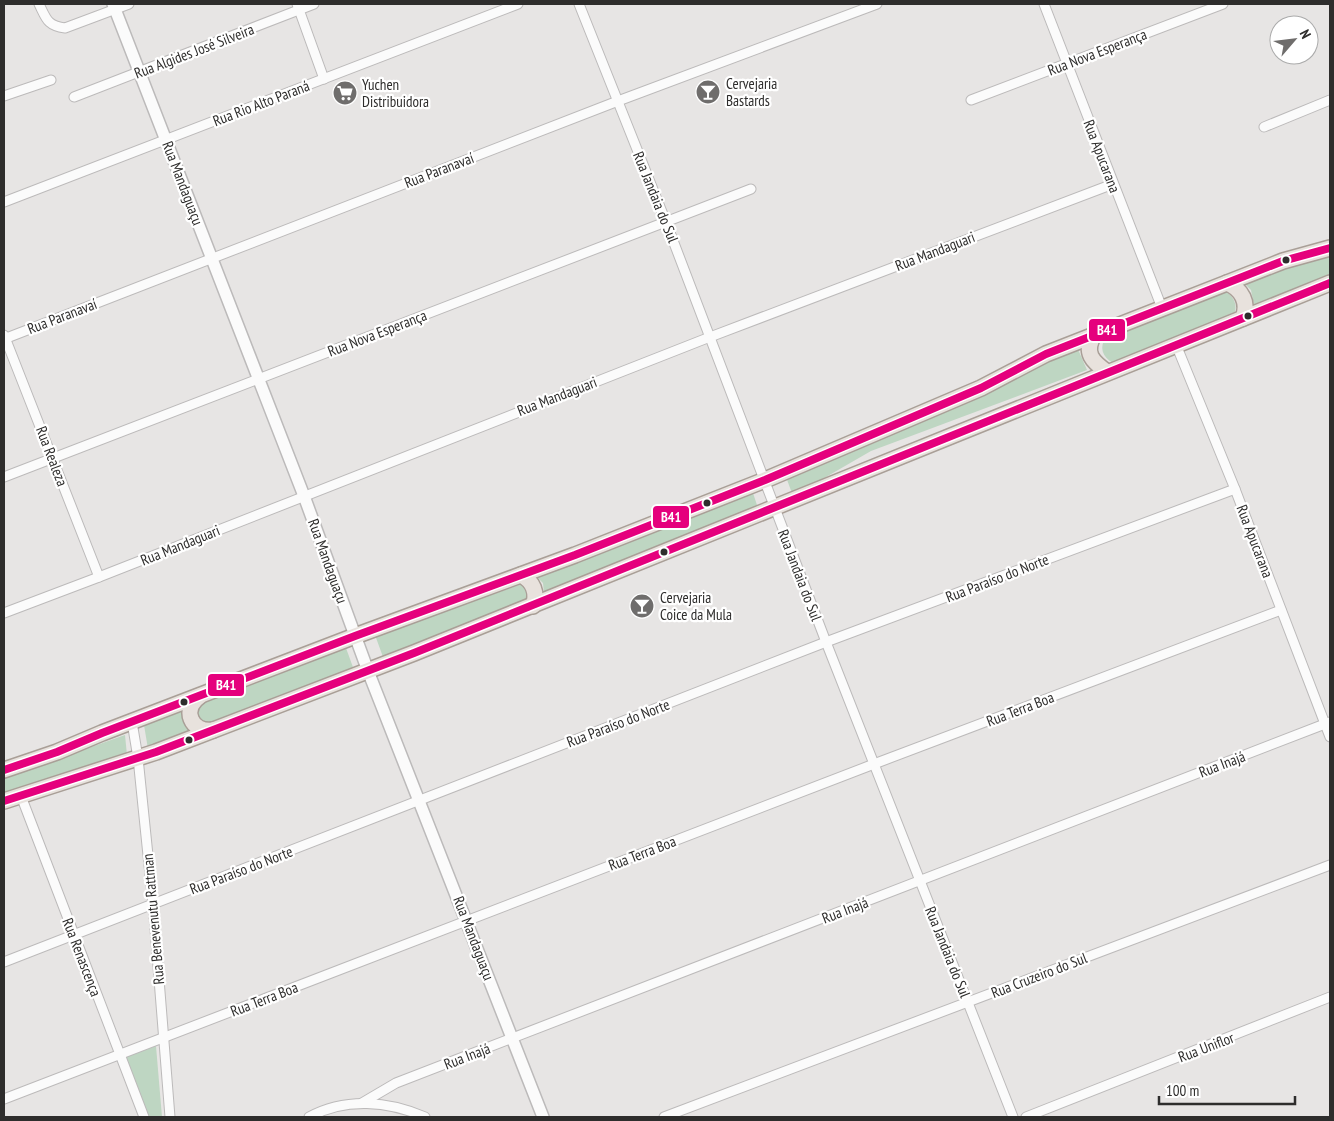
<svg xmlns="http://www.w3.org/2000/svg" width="1334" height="1121" font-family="'PT Sans Narrow',sans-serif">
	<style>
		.green { fill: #bed6c2 }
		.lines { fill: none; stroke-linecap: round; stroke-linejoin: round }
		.minor-casing { stroke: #bcbaba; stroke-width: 11 }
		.tertiary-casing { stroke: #bcbaba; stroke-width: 14 }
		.primary-casing { stroke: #a99f97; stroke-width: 18 }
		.minor { stroke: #fbfbfb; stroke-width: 9 }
		.tertiary { stroke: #fbfbfb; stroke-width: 11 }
		.primary { stroke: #e8e2dd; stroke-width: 15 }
		.bus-1-casing { stroke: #fff; stroke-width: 11 }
		.bus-1 { stroke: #e5007d; stroke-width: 8 }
		.bus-dot { fill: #2e2d2c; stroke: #fff; stroke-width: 2 }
		.labels { text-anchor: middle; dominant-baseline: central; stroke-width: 4.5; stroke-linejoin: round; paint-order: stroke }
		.street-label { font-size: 15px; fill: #2e2d2c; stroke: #fff }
		.poi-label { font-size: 15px; fill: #2e2d2c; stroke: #fff; text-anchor: start }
		.line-badge { stroke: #fff; stroke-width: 2 }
		.badge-label { font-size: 14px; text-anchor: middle; font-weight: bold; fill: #fff }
	</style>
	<rect width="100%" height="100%" fill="#e7e5e4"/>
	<g class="green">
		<path d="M1330,254v22l-76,29 -3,-15 -7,-7 41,-16z"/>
		<path d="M1224,291c10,5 14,13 10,25l-121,47c-11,-6 -14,-16 -7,-26z"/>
		<path d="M1077,347l10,23 -216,81 -78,45 -7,-19z"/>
		<path d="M752,490l6,18 -214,85 -1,-10 -7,-7z"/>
		<path d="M522,584l9,7 -4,9 -144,57 -8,-22 107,-40h9z"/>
		<path d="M346,648l8,22 -206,79 -4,-24z"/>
		<path d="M125,735l2,20 -123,40v-17z"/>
		<path d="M156,1046l6,71h-17l-22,-59z"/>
	</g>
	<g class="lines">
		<defs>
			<g id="minor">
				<path d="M39,4c7,14 8,22 26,24l64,-24"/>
				<path d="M297,4l27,75"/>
				<path d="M579,4l87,218 160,420 187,475"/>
				<path d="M1044,4l118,304"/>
				<path d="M4,96l47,-16"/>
				<path d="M74,97l240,-93"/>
				<path d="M971,100l252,-96"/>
				<path d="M1264,127l66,-27"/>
				<path d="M4,202l514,-198"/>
				<path d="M4,335l95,242"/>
				<path d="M4,339l614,-238 259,-97"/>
				<path d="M1177,347l58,142 95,248"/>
				<path d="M4,477l747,-288"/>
				<path d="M4,613l95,-36 611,-240 403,-153"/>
				<path d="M132,722l6,36 15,146 17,213"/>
				<path d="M21,796l123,321"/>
				<path d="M4,962l822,-320 409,-153"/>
				<path d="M4,1099l870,-335 407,-154"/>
				<path d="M362,1103l34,-20 934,-361"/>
				<path d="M309,1117c37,-20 79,-16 116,0"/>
				<path d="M664,1117l666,-252"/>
				<path d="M1026,1117l304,-120"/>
			</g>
			<path id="tertiary" d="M113,4l191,492 64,175 175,446"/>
			<g id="primary">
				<path d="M1227,283c15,6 22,20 16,35"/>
				<path d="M1094,335c-11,18 -1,27 13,37"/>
				<path d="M521,575c12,6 17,18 12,31"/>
				<path d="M200,696c-19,13 -9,37 13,34"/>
				<path d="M4,770l53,-18 45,-19 253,-97 220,-81 190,-75 216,-92 65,-34 237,-93 47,-13"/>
				<path d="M4,801l152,-49 258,-99 916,-370"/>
			</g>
		</defs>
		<use href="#minor" class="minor-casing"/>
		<use href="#tertiary" class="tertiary-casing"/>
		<use href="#primary" class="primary-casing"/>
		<use href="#minor" class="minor"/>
		<use href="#tertiary" class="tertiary"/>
		<use href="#primary" class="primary"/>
		<defs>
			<g id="bus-1">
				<path d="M4,770l53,-18 45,-19 253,-97 220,-81 190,-75 216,-92 65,-34 237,-93 47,-13"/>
				<path d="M4,801l152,-49 258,-99 916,-370"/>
			</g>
		</defs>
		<use href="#bus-1" class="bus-1-casing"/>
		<use href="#bus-1" class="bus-1"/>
	</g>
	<defs>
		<symbol id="bar-disc" viewBox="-11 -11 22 22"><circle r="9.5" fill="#6f6d6c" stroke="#fff"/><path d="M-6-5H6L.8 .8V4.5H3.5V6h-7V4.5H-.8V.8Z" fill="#fff"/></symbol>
		<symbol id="supermarket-disc" viewBox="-11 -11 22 22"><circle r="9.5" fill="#6f6d6c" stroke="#fff"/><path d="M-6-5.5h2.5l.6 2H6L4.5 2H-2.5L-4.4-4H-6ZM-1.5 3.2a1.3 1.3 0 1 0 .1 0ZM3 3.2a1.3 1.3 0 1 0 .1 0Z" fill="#fff"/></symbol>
	</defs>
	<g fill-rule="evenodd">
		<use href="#bar-disc" x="694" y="78" width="28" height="28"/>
		<use href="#supermarket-disc" x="331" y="79" width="28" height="28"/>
		<use href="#bar-disc" x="628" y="592" width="28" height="28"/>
	</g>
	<g class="bus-dot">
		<circle cx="1286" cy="260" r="4.5"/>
		<circle cx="1248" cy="316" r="4.5"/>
		<circle cx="707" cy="503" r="4.5"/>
		<circle cx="664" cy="552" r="4.5"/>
		<circle cx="184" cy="702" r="4.5"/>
		<circle cx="189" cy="740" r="4.5"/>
	</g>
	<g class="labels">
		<g class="street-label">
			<text transform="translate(194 51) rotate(-21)">Rua Algides José Silveira</text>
			<text transform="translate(1097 52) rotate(-21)">Rua Nova Esperança</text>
			<text transform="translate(261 103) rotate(-21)">Rua Rio Alto Paraná</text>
			<text transform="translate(1102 156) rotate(69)">Rua Apucarana</text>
			<text transform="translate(439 170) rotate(-21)">Rua Paranavaí</text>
			<text transform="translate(183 183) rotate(69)">Rua Mandaguaçu</text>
			<text transform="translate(656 197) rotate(68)">Rua Jandaia do Sul</text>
			<text transform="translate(935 251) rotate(-21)">Rua Mandaguari</text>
			<text transform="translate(62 316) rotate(-21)">Rua Paranavaí</text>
			<text transform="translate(377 333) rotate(-21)">Rua Nova Esperança</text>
			<text transform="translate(557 396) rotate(-21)">Rua Mandaguari</text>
			<text transform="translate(52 456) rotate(69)">Rua Realeza</text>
			<text transform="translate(1255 541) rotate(69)">Rua Apucarana</text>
			<text transform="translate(180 545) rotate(-22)">Rua Mandaguari</text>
			<text transform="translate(328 561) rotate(70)">Rua Mandaguaçu</text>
			<text transform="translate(800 575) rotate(69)">Rua Jandaia do Sul</text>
			<text transform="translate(997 578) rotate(-21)">Rua Paraíso do Norte</text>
			<text transform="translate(1020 709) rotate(-21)">Rua Terra Boa</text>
			<text transform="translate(618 723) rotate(-21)">Rua Paraíso do Norte</text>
			<text transform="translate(1222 764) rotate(-21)">Rua Inajá</text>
			<text transform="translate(642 853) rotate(-21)">Rua Terra Boa</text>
			<text transform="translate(241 870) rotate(-21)">Rua Paraíso do Norte</text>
			<text transform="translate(845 910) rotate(-21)">Rua Inajá</text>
			<text transform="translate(153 919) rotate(-95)">Rua Benevenutu Rattman</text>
			<text transform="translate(474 938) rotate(69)">Rua Mandaguaçu</text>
			<text transform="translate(948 952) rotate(68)">Rua Jandaia do Sul</text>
			<text transform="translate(82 957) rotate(69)">Rua Renascença</text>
			<text transform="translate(1039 975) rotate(-21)">Rua Cruzeiro do Sul</text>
			<text transform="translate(264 999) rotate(-21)">Rua Terra Boa</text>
			<text transform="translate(1206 1047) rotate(-21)">Rua Uniflor</text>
			<text transform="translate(467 1056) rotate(-21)">Rua Inajá</text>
		</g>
		<g class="poi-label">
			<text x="726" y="83">Cervejaria<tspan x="726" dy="17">Bastards</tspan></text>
			<text x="362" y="84">Yuchen<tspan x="362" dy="17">Distribuidora</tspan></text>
			<text x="660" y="597">Cervejaria<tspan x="660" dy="17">Coice da Mula</tspan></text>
		</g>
	</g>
	<g class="line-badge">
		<rect x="1088" y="318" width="38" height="24" rx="5" fill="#e5007d"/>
		<rect x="652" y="505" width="38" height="24" rx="5" fill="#e5007d"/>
		<rect x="207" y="673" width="38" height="24" rx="5" fill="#e5007d"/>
	</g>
	<g class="badge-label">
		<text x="1107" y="335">B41</text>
		<text x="671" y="522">B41</text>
		<text x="226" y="690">B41</text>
	</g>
	<rect width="1334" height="1121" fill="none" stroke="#2e2d2c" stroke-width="10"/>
	<g transform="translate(1294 40) rotate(62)"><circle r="24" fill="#ffffff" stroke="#ababab"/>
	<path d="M0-4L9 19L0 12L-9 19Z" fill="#6f6d6c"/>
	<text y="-8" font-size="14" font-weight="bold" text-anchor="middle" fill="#2e2d2c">N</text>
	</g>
	<path d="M1159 1096v8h136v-8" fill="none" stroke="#2e2d2c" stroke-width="2.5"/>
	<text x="1166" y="1096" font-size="15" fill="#2e2d2c" stroke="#ffffff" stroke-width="4" paint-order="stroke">100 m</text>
</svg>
